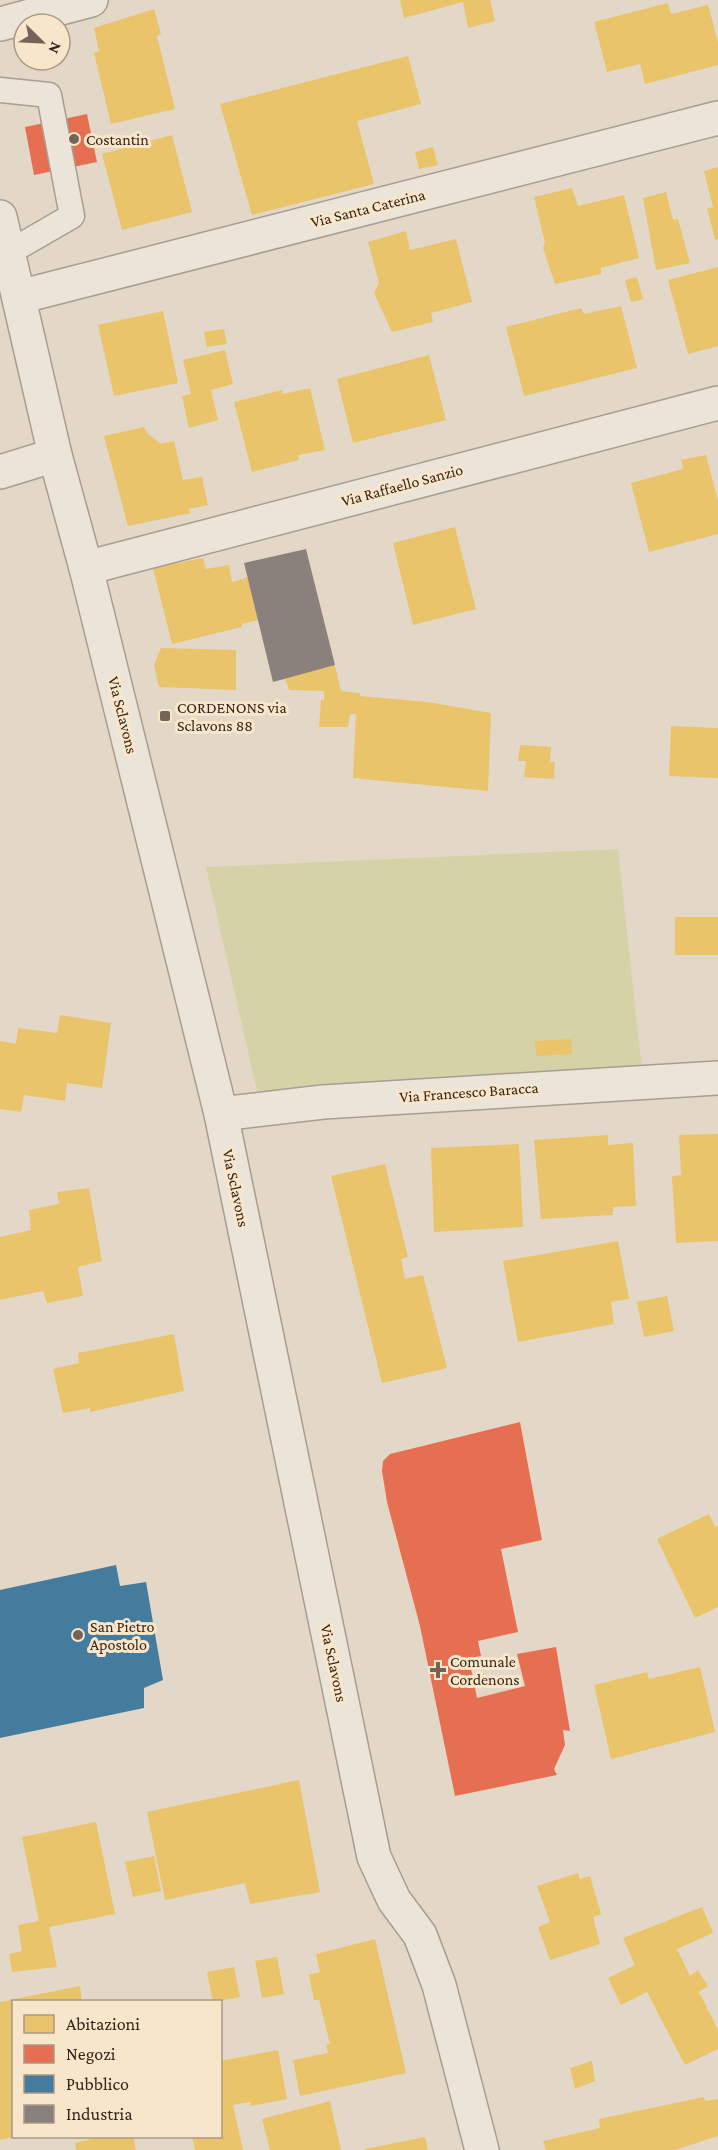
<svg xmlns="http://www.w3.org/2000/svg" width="718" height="2150" font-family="'Crimson Pro',serif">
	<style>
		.green { fill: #d6d2a8 }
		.homes { fill: #e9c46a }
		.shops { fill: #e76f51 }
		.public { fill: #457b9d }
		.industry { fill: #8a817c }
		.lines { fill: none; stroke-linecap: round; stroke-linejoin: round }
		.service-casing { stroke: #a89d91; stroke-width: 27 }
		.minor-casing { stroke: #a89d91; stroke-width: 36 }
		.tertiary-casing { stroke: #a89d91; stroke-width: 36 }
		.service { stroke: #ebe4d9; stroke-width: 24 }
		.minor { stroke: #ebe4d9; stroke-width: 33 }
		.tertiary { stroke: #ebe4d9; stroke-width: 33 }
		.poi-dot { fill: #736457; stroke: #f7e6ca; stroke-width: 2 }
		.labels { text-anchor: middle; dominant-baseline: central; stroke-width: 6; stroke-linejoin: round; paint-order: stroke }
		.poi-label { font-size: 16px; fill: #36251a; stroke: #f7e6ca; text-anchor: start }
		.street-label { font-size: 16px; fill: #36251a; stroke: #f7e6ca }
	</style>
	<rect width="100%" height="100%" fill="#e3d8c7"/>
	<path class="green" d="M618,849l24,220 -383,31 -53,-233z"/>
	<g class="homes">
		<path d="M400,0h90l5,21 -27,7 -5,-26 -59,16z"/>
		<path d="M668,3l3,11 37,-9 10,37v23l-73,19 -5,-20 -33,8 -13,-50z"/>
		<path d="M154,9l7,25 -4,2 18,73 -64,15 -17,-71 5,-2 -5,-23z"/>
		<path d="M408,56l13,48 -64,17 17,63 -122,31 -32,-111z"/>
		<path d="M172,135l20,77 -70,18 -20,-76z"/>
		<path d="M433,147l5,18 -19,4 -4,-17z"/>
		<path d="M718,167v72l-3,1 -8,-32 6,-1 -9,-36z"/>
		<path d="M572,188l6,18 46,-11 15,63 -38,10v6l-46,10 -12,-36 2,-5 -11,-46z"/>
		<path d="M666,192l7,28 5,-1 12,44 -34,7 -13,-72z"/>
		<path d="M406,231l4,19 46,-11 16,63 -41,11 2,9 -41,10 -18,-39 5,-10 -11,-41z"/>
		<path d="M718,267v79l-30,8 -20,-74z"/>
		<path d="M637,277l6,22 -12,3 -6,-22z"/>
		<path d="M621,306l16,62 -113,28 -18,-69 75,-19 3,6z"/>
		<path d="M163,311l15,72 -64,13 -16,-71z"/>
		<path d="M224,329l3,15 -20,3 -3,-15z"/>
		<path d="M225,350l8,34 -22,6 7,30 -29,8 -7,-32 9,-2 -8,-34z"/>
		<path d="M429,355l17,65 -93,23 -16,-64z"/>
		<path d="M310,388l15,62 -27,5 1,5 -47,12 -18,-70 48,-12 1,4z"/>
		<path d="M144,427l4,7 13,10 13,-3 9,39 19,-3 6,28 -19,4 2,4 -63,13 -24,-90z"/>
		<path d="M706,455l12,46v33l-69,18 -18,-69 52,-14 -2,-9z"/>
		<path d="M455,527l21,82 -63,16 -20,-82z"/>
		<path d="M203,558l3,11 23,-4 3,17 16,-5 10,43 -16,4v3l-70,17 -19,-76z"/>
		<path d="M161,648l75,2v40l-77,-3 -5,-22z"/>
		<path d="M335,665l6,26 19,2v3l68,6 63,11 -3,78 -135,-13 3,-64h-6l-2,13h-29l2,-27h3v-9l-35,-1 -4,-12z"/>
		<path d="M671,726l47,2v50l-49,-2z"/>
		<path d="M520,745l31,2 -1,15h5l-1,17 -30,-2 2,-16h-8z"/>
		<rect x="675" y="917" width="43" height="38"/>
		<path d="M60,1015l51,8 -9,65 -35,-5 -2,18 -41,-6 -3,17 -21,-3v-68l16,3 2,-16 39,5z"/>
		<path d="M571,1039l1,15 -36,2 -1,-15z"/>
		<path d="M718,1134v107l-42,2 -4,-67 9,-1 -2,-40z"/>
		<path d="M608,1135v10l25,-2 3,63 -23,1v8l-72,4 -7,-79z"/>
		<path d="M519,1144l4,83 -89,5 -3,-84z"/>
		<path d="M385,1164l23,93 -7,2 4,20 18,-4 24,93 -65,15 -51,-207z"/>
		<path d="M89,1188l13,73 -24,6 5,29 -36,7 -4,-12 -43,9v-63l31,-7 -2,-20 30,-6 -2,-12z"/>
		<path d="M618,1241l11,58 -18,3 3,22 -96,18 -15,-81z"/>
		<path d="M667,1296l7,35 -30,6 -7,-35z"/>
		<path d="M174,1334l10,57 -94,21v-4l-27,5 -10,-44 26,-6 -1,-10z"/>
		<path d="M709,1514l6,13 3,-1v81l-23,11 -38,-79z"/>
		<path d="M700,1667l15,65 -104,27 -17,-74 53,-13 2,7z"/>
		<path d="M299,1780l21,112 -70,12 -5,-21 -80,17 -18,-88z"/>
		<path d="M96,1822l19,92 -66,13 8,40 -45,5 -3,-18 13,-3 -4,-26 21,-4 -17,-84z"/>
		<path d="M154,1856l7,35 -28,6 -8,-35z"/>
		<path d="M578,1873l2,6 10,-3 11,38 -8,3 7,27 -50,16 -12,-33 12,-5 -13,-36z"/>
		<path d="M702,1907l11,26 -36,16 13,27 8,-6 10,16 -9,6 19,38v19l-33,16 -38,-73 -26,13 -13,-27 27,-13 -12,-27z"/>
		<path d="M375,1939l31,134 -106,23 -7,-36 35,-7 -2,-8 4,-1 -11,-44h-5l-5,-25 11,-3 -4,-18z"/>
		<path d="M277,1957l7,37 -22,4 -7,-37z"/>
		<path d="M234,1967l6,30 -27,5 -6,-30z"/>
		<path d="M80,1986l2,16h-68v135l-14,3v-138z"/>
		<path d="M278,2050l9,49 -36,7 -1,-4 -17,3 10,45h-48l-3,-14h28v-75z"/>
		<path d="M592,2061l3,20 -20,8 -5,-21z"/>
		<path d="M704,2097l1,4 13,-2v37l-43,14h-129l-3,-9 57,-13 -1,-9z"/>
		<path d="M330,2101l11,49h-71l-8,-31z"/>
		<path d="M103,2136h30l3,14h-60l-1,-7z"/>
		<path d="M425,2137l3,13h-63v-1z"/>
	</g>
	<g class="shops">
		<path d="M87,114l10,48 -63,13 -9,-48z"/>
		<path d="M520,1422l22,118 -41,9 17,83 -40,9 3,15 -12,2 8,40 48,-12 -8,-32 39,-7 14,84 -7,-1 2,15 -11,24 3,6 -102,21 -35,-170 -33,-124 -5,-31 1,-10 7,-7z"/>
	</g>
	<path class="public" d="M116,1565l4,21 26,-4 17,98 -19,8v20l-144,30v-148z"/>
	<path class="industry" d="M306,549l29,116 -62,17 -29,-119z"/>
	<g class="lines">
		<defs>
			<path id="service" d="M0,90l49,5 23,121 -64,37"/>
			<g id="minor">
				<path d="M0,24l91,-24"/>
				<path d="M19,297l699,-179"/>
				<path d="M0,472l55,-17"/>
				<path d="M86,568l632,-165"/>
				<path d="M221,1114l102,-12 395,-24"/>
			</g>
			<path id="tertiary" d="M0,217l55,238 31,113 135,546 153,743 20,43 26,35 19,50 43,165"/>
		</defs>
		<use href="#service" class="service-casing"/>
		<use href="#minor" class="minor-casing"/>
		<use href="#tertiary" class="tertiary-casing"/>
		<use href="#service" class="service"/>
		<use href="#minor" class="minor"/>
		<use href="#tertiary" class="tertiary"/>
	</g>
	<g class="poi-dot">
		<circle cx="74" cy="139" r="6"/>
		<rect x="159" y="710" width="12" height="12" rx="3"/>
		<circle cx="78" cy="1635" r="6"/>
		<path d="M435 1661h6v6h6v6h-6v6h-6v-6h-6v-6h6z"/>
	</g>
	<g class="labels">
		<g class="poi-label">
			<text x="86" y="139">Costantin</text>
			<text x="177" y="707">CORDENONS via<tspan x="177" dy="18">Sclavons 88</tspan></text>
			<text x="90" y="1626">San Pietro<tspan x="90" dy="18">Apostolo</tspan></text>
			<text x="450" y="1661">Comunale<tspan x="450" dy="18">Cordenons</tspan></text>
		</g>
		<g class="street-label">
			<text transform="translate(368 208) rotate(-14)">Via Santa Caterina</text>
			<text transform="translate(402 485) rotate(-15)">Via Raffaello Sanzio</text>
			<text transform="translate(123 715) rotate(76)">Via Sclavons</text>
			<text transform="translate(469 1092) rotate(-4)">Via Francesco Baracca</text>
			<text transform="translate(236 1188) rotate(78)">Via Sclavons</text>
			<text transform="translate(334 1663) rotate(78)">Via Sclavons</text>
		</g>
	</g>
	<rect x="12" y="2000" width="210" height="138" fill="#f7e6ca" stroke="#aa9984" stroke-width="1.5"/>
	<rect x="24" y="2015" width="30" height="18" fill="#e9c46a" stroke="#aa9984" stroke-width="1.5"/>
	<text x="66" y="2030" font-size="18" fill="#36251a">Abitazioni</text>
	<rect x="24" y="2045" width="30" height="18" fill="#e76f51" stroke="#aa9984" stroke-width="1.5"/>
	<text x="66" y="2060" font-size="18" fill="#36251a">Negozi</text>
	<rect x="24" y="2075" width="30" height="18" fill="#457b9d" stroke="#aa9984" stroke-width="1.5"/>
	<text x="66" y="2090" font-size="18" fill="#36251a">Pubblico</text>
	<rect x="24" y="2105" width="30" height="18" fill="#8a817c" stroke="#aa9984" stroke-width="1.5"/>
	<text x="66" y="2120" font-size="18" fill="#36251a">Industria</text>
	<g transform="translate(42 42) rotate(114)"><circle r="28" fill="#f7e6ca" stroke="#aa9984" stroke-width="1.5"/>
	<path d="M0-4.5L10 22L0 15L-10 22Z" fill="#736457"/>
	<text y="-9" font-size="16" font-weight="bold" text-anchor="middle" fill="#36251a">N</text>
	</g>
</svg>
